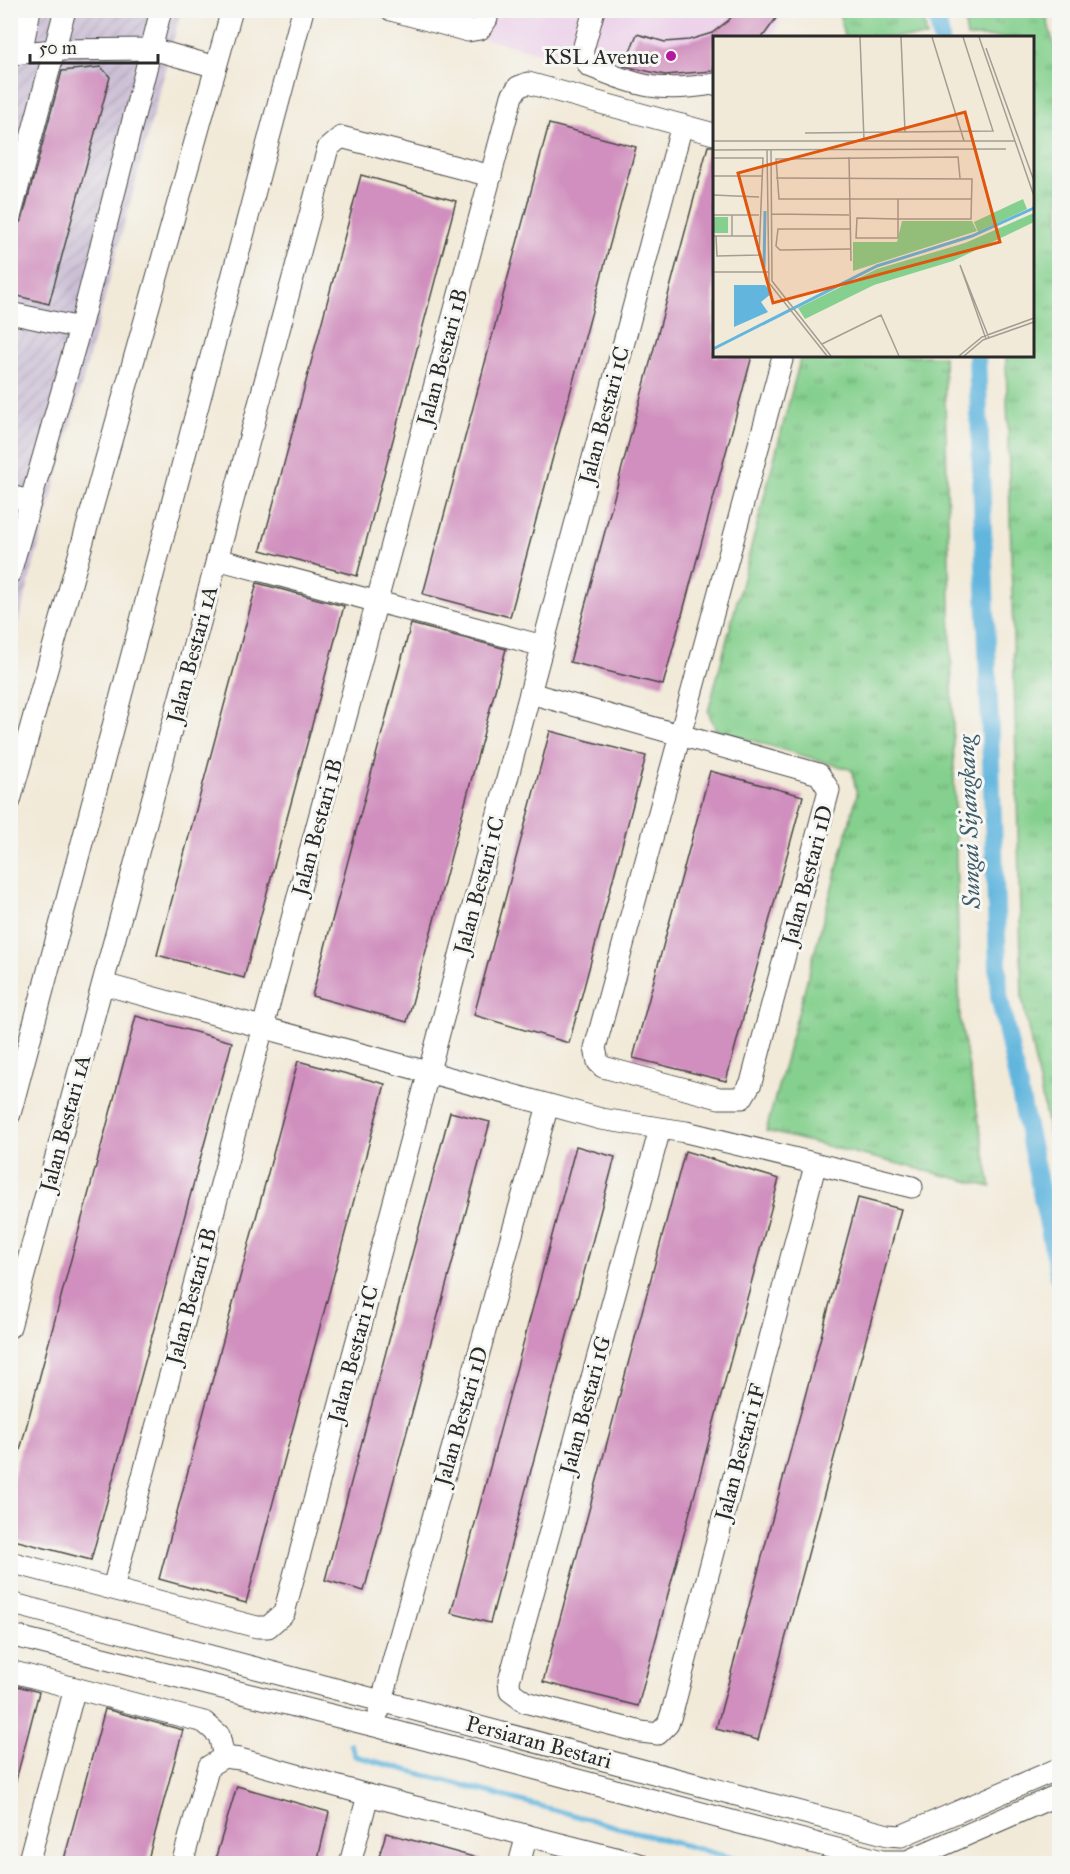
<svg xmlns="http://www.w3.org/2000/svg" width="1070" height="1874" font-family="'IM FELL Great Primer',serif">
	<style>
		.built { fill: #ecd1ea }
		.industrial { fill: url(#industrial-furrows) }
		.park { fill: url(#park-tufts); stroke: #587e5c; stroke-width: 1.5 }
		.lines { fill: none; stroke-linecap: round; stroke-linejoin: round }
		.stream { stroke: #62b6de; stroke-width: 5 }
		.canal { stroke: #62b6de; stroke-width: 18 }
		.building { fill: #d08fbe }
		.minor-casing { stroke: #494845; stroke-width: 23 }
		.minor { stroke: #fff; stroke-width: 21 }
		.poi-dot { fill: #b5179e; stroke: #f6f6f2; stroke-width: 2 }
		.labels { text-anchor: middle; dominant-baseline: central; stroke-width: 6; stroke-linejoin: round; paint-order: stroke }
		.poi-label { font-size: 22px; fill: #2b2b2b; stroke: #f6f6f2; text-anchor: end }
		.street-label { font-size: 22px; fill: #2b2b2b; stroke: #f6f6f2 }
		.water-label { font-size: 24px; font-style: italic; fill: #3e5c6a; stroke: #f6f6f2 }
		.inset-river { fill: none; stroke: #62b6de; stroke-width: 3 }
		.inset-road { fill: none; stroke: #a29e93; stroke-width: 1.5 }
		.view { fill: #df570e; fill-opacity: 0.15; stroke: #df570e; stroke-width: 3 }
		.inset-edge { fill: none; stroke: #2b2b2b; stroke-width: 3 }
	</style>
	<defs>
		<pattern id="industrial-furrows" width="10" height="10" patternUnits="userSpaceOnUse" patternTransform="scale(1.5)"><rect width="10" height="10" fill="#cbbfd5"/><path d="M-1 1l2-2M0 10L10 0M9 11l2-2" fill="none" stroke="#aea4b7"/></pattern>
		<pattern id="park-tufts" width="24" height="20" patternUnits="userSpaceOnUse" patternTransform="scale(1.5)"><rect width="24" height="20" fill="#85d08e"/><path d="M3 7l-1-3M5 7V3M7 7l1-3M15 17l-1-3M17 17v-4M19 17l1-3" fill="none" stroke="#6da974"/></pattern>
	</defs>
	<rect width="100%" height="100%" fill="#f6f6f2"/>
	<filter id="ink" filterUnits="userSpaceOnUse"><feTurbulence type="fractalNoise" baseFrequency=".0167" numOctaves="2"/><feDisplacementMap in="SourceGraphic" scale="12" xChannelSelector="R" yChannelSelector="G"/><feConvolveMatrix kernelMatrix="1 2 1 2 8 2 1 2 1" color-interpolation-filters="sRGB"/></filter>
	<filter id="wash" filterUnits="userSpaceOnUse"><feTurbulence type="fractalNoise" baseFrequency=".008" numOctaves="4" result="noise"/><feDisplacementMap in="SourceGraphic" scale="24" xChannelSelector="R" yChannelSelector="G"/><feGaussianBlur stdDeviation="1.35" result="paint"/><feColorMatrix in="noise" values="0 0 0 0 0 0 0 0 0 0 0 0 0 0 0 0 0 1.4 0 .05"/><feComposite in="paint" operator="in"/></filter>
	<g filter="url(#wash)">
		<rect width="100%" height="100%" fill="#f2ead9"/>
		<path class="built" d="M374,11h411l-13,26 -58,1v39l-40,10z"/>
		<path class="industrial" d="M11,11h170l-170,639z"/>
		<g class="park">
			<path d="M839,11h83l5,26h-83z"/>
			<path d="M963,11h82l14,54v1117l-37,-184 -16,-642h26v-318l-65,-1z"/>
			<path d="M801,356h143l16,663 31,168 -225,-56 91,-336 -5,-25 -136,-40 -8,-18z"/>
		</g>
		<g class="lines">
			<path class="stream" d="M350,1744l5,12 399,108"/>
			<g class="canal">
				<path d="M936,10l5,28"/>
				<path d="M977,356l22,639 61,286"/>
			</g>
		</g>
		<g id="blocks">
			<g class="building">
				<path d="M736,10h46l-20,28h-48v32l-2,1 -47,4 -41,-9 13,-32 28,8 24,-2 23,-7 17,-13z"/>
				<path d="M101,67l9,10 -61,227 -39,-10v-59l2,-6 10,-9 40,-149z"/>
				<path d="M549,124l87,23 -126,470 -87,-23z"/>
				<path d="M708,146h6v210h38l-89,329 -93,-23z"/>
				<path d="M361,175l95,26 -99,375 -96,-26z"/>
				<path d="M257,583l87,23 -100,372 -87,-23z"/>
				<path d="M411,624l95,25 -99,373 -95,-26z"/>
				<path d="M550,731l96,25 -77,287 -95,-28z"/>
				<path d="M710,771l93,25 -77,285 -93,-23z"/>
				<path d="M136,1016l96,26 -141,518 -81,-21 1,-55z"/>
				<path d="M298,1061l87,23 -139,519 -87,-24z"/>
				<path d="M450,1112l40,10 -126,469 -39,-11z"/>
				<path d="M576,1146l39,11 -125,466 -39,-10z"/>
				<path d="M685,1151l94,28 -141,527 -95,-24z"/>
				<path d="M858,1198l43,11 -143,531 -42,-11z"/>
				<path d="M10,1684l29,8 -24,92h-5z"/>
				<path d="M105,1709l78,21 -36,133h-84z"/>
				<path d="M237,1786l92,26 -12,51h-103z"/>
				<path d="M386,1833l95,26v4h-104z"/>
			</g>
		</g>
	</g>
	<g filter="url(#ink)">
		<use href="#blocks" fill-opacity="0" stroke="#494845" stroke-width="1.5"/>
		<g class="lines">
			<defs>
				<g id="minor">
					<path d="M391,10l77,21 12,-2 7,-10"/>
					<path d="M594,10l-12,43 7,13c53,21 69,27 125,18"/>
					<path d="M21,53l9,-43"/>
					<path d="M10,54l45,-4 97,-1 64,18"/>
					<path d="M10,217l55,-207"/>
					<path d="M10,313l70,15"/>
					<path d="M10,496l20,5"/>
					<path d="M217,559l326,87"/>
					<path d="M10,573l70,-245 81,-318"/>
					<path d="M530,693l289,81 10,16 -78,293 -9,15h-23l-116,-31 -5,-5 -3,-14c63,-231 125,-462 188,-692"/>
					<path d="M10,801l222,-791"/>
					<path d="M103,984l498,135 85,13 226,55"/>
					<path d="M10,1114l293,-1104"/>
					<path d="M660,1129l-151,552 1,10 15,11 116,30 17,2 10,-10 5,-15 142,-543"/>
					<path d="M10,1327l318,-1179 13,-11 150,39"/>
					<path d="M10,1562l247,65h11l16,-14 398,-1488"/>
					<path d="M113,1588l399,-1492 6,-9 10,-4 186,51"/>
					<path d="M10,1603l878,232 13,1 159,-68"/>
					<path d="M10,1635l365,91 507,135h25l153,-67"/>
					<path d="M10,1671l194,51 15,13 5,22"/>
					<path d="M379,1711l169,-606"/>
					<path d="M224,1757l16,2 128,36 271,69"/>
					<path d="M28,1864l47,-176"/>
					<path d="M182,1864l27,-98 15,-9"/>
					<path d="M350,1864l18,-69"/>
					<path d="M519,1864l8,-29"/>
				</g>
			</defs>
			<use href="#minor" class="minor-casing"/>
			<use href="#minor" class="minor"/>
		</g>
	</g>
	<circle class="poi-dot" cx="671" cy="56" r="6"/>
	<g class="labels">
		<g class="poi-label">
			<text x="659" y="56">KSL Avenue</text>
		</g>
		<g class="street-label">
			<text transform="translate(442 357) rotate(-75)">Jalan Bestari 1B</text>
			<text transform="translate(604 415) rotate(-75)">Jalan Bestari 1C</text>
			<text transform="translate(192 654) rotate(-75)">Jalan Bestari 1A</text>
			<text transform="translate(317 827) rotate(-75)">Jalan Bestari 1B</text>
			<text transform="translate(807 875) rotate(-75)">Jalan Bestari 1D</text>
			<text transform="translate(479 885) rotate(-75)">Jalan Bestari 1C</text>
			<text transform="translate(65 1123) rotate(-75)">Jalan Bestari 1A</text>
			<text transform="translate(191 1296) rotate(-75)">Jalan Bestari 1B</text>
			<text transform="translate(353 1354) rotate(-75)">Jalan Bestari 1C</text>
			<text transform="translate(585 1405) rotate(-75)">Jalan Bestari 1G</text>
			<text transform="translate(461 1416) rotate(-74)">Jalan Bestari 1D</text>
			<text transform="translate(740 1452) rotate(-75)">Jalan Bestari 1F</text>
			<text transform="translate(539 1742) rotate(15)">Persiaran Bestari</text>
		</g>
		<g class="water-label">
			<text transform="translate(969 822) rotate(-92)">Sungai Sijangkang</text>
		</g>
	</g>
	<g transform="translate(713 36)">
		<rect width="321" height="321" fill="#f2ead9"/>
		<path d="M310,163l4,10 -49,23 -4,-10zM321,177v9l-81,39 -79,24 -69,34 -7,-11 79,-39 88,-26zM0,181h15v16h-15zM189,185h70l5,10 -124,40v-29h44z" fill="#85d08e"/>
		<path d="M21,249h31l7,8 -11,9 7,10 -34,15z" fill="#62b6de"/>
		<path class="inset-river" d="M51,232l1,-57M0,313l164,-83 95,-30 62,-28"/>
		<path class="inset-road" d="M147,1l4,103M188,1l4,95M219,1l32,104M266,1l55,159M273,12l48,133M92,97l188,-2 -30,-94M0,105h302M0,114l293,-1M54,114l2,133 58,73M58,114l1,131 59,75M136,121l2,104M0,122h50l-4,97 -42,1 -1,-20M0,140h50M63,142l196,1 -1,40h-73l-41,-1 -1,20h41l1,-1v-38M247,142l-2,-21 -182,2 3,40h193M0,159l46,2M59,178l77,1M0,179h46M137,193h-72l-2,17 4,4 70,-1M0,200h47M19,200v-21M0,236h56M273,303l-26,-74 29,73M109,308l59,-29 18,41M246,320l23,-19 52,-19M251,320l19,-16 51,-18"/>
		<path class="view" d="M252,76l35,130 -227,61 -35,-130z"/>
		<rect width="321" height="321" class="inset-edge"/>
	</g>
	<rect width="1070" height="1874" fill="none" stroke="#f6f6f2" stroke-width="36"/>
	<path d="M30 54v9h128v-9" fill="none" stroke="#2b2b2b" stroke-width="3"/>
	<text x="39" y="54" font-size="18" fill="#2b2b2b" stroke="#f6f6f2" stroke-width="4.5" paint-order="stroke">50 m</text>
</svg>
